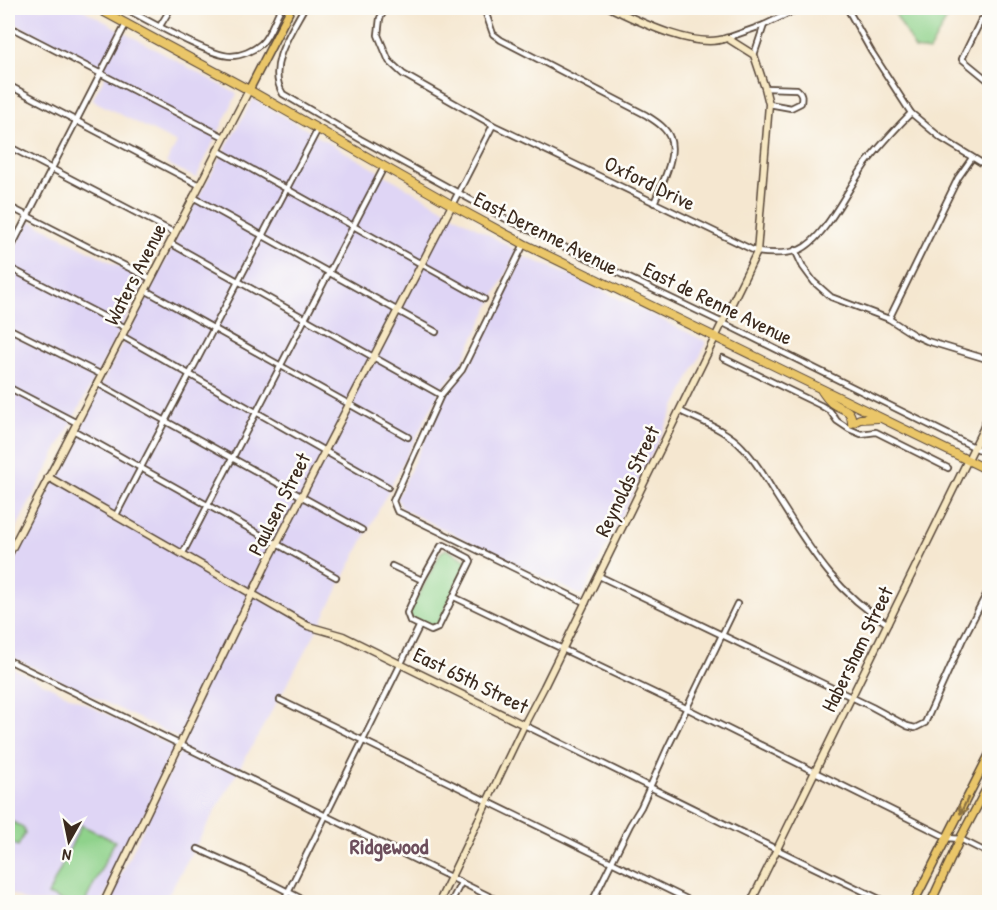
<svg xmlns="http://www.w3.org/2000/svg" width="997" height="910" font-family="'Patrick Hand',sans-serif">
	<style>
		.built { fill: #dfd5f5 }
		.green { fill: #8fd28b; stroke: #657e54; stroke-width: 1.5 }
		.lines { fill: none; stroke-linecap: round; stroke-linejoin: round }
		.street-casing { stroke: #574639; stroke-width: 8 }
		.secondary-casing { stroke: #574639; stroke-width: 9 }
		.primary-casing { stroke: #574639; stroke-width: 10 }
		.highway-casing { stroke: #574639; stroke-width: 10 }
		.street { stroke: #fff; stroke-width: 4.5 }
		.secondary { stroke: #f7e8c3; stroke-width: 6 }
		.primary { stroke: #eac669; stroke-width: 7 }
		.highway { stroke: #eac669; stroke-width: 8 }
		.oneway { stroke: #8a7040 }
		.labels { text-anchor: middle; dominant-baseline: central; stroke-width: 5; stroke-linejoin: round; paint-order: stroke }
		.street-label { font-size: 21px; fill: #3b2a1e; stroke: #fdfcf7 }
		.neighbourhood-label { font-size: 22px; font-weight: bold; fill: #6c4e5c; stroke: #fdfcf7 }
	</style>
	<rect width="100%" height="100%" fill="#fdfcf7"/>
	<filter id="ink" filterUnits="userSpaceOnUse"><feTurbulence type="fractalNoise" baseFrequency=".0167" numOctaves="2"/><feDisplacementMap in="SourceGraphic" scale="12" xChannelSelector="R" yChannelSelector="G"/><feConvolveMatrix kernelMatrix="1 2 1 2 8 2 1 2 1" color-interpolation-filters="sRGB"/></filter>
	<filter id="wash" filterUnits="userSpaceOnUse"><feTurbulence type="fractalNoise" baseFrequency=".008" numOctaves="4" result="noise"/><feDisplacementMap in="SourceGraphic" scale="24" xChannelSelector="R" yChannelSelector="G"/><feGaussianBlur stdDeviation="1.35" result="paint"/><feColorMatrix in="noise" values="0 0 0 0 0 0 0 0 0 0 0 0 0 0 0 0 0 1.4 0 .05"/><feComposite in="paint" operator="in"/></filter>
	<g filter="url(#wash)">
		<rect width="100%" height="100%" fill="#f5e7d0"/>
		<g class="built">
			<path d="M8,8h72l157,86 -41,84 -30,-15 11,-20 -85,-43 16,-29 -100,-51z"/>
			<path d="M253,99l264,152 -56,113 -21,27 -130,252 -146,259h-56l77,-161 -177,-86v-81l102,-206 85,-165z"/>
			<path d="M29,220l117,60 -138,264v-282z"/>
			<path d="M523,256l47,19 135,66v5l-122,248h-5l-176,-85 -5,-11 53,-112 18,-19z"/>
			<path d="M8,666l168,82 -74,154h-74l-20,-10z"/>
		</g>
		<g class="green">
			<path d="M892,8h61l-24,43 -14,-2z"/>
			<path d="M446,549l22,12 -32,66 -3,2 -23,-11v-6l31,-60z"/>
			<path d="M8,820l15,7 2,6 -7,13 -10,-5z"/>
			<path d="M81,825l34,16 -30,61h-20l-17,-7z"/>
		</g>
	</g>
	<g filter="url(#ink)">
		<g class="lines">
			<defs>
				<g id="street">
					<path d="M124,8c22,11 85,48 107,48 10,0 22,-5 30,-12 9,-8 14,-26 20,-36"/>
					<path d="M304,8c-13,24 -38,59 -21,86l77,45 146,80 217,104 267,132"/>
					<path d="M386,8l-6,10 -2,17 11,26 14,13 90,51 264,127c14,2 29,2 42,-2 26,-10 51,-66 68,-88 14,-17 29,-34 44,-49"/>
					<path d="M484,8l9,26 8,6 145,75c9,6 20,12 24,23 7,18 -9,48 -16,65"/>
					<path d="M847,8l24,43 40,62 30,25 49,30"/>
					<path d="M8,11l1,-3"/>
					<path d="M990,18l-9,2 -19,39 28,23"/>
					<path d="M8,26l216,111"/>
					<path d="M160,26l11,-18"/>
					<path d="M727,38l37,-13 36,-17"/>
					<path d="M754,55l10,-30"/>
					<path d="M8,85l191,100"/>
					<path d="M765,88l32,1c5,4 5,7 4,14l-10,5 -22,-4"/>
					<path d="M8,146l167,87"/>
					<path d="M217,150l267,149"/>
					<path d="M193,197l243,135"/>
					<path d="M452,205l41,-80"/>
					<path d="M8,206l143,73"/>
					<path d="M170,243l271,152"/>
					<path d="M524,244l-62,126 -21,25 -48,106 4,10 189,92"/>
					<path d="M795,250l8,17 11,15 17,15 58,22 25,16 13,6 63,19"/>
					<path d="M8,254l118,-230"/>
					<path d="M8,267l118,61"/>
					<path d="M145,290l263,147"/>
					<path d="M889,319l69,-141 14,-20"/>
					<path d="M8,328l94,47"/>
					<path d="M122,336l266,151"/>
					<path d="M723,358l97,47 10,6 7,10 12,8 12,5 15,-2 72,36"/>
					<path d="M97,383l265,147"/>
					<path d="M8,387l69,36"/>
					<path d="M680,411c21,10 47,19 63,37 14,14 24,33 34,49 34,53 57,94 111,127"/>
					<path d="M73,430l263,147"/>
					<path d="M116,515l202,-386"/>
					<path d="M444,545l25,13 2,3 -33,67 -7,3 -21,-10 -3,-8 15,-33 19,-34z"/>
					<path d="M183,553l201,-386"/>
					<path d="M392,566l30,14"/>
					<path d="M599,576l273,131 35,19 8,2 10,-5 37,-82 28,-54"/>
					<path d="M454,597l232,111 262,130 12,1 30,15"/>
					<path d="M8,660l493,242"/>
					<path d="M280,700l413,202"/>
					<path d="M524,725c121,59 241,120 362,177"/>
					<path d="M198,849l47,21 63,32"/>
					<path d="M283,902l136,-275"/>
					<path d="M451,902l10,-19"/>
					<path d="M592,902l38,-77 11,-18 26,-58 70,-145"/>
				</g>
				<g id="secondary">
					<path d="M48,477l260,149 35,10 181,89"/>
					<path d="M8,556l241,-466"/>
					<path d="M104,902l163,-339 185,-358"/>
					<path d="M439,902l85,-177 20,-38 213,-435 12,-148 -4,-16 -11,-33 -27,-17c-31,12 -87,-16 -116,-30"/>
					<path d="M751,902l232,-473 7,-19"/>
				</g>
				<g id="primary">
					<path d="M249,90l42,-82"/>
					<path d="M914,902l76,-149"/>
					<path d="M931,902l29,-63 30,-57"/>
				</g>
				<g id="highway">
					<path d="M97,8l152,82 203,115 72,39 466,227"/>
					<path d="M822,391c3,4 6,9 10,12 11,8 19,4 20,20l8,-4 18,-1"/>
				</g>
			</defs>
			<use href="#street" class="street-casing"/>
			<use href="#secondary" class="secondary-casing"/>
			<use href="#primary" class="primary-casing"/>
			<use href="#highway" class="highway-casing"/>
			<use href="#street" class="street"/>
			<use href="#secondary" class="secondary"/>
			<use href="#primary" class="primary"/>
			<use href="#highway" class="highway"/>
		</g>
		<defs><path id="oneway-shaft" d="M-6 0H5M1.5-3L5.5 0L1.5 3" fill="none" stroke-width="1.6" stroke-linecap="round" stroke-linejoin="round" transform="scale(1.5)"/></defs>
		<use class="oneway" href="#oneway-shaft" transform="translate(964 806) rotate(116)"/>
	</g>
	<g class="labels">
		<g class="street-label">
			<text transform="translate(650 183) rotate(26)">Oxford Drive</text>
			<text transform="translate(546 233) rotate(27)">East Derenne Avenue</text>
			<text transform="translate(135 274) rotate(-63)">Waters Avenue</text>
			<text transform="translate(718 303) rotate(26)">East de Renne Avenue</text>
			<text transform="translate(627 481) rotate(-64)">Reynolds Street</text>
			<text transform="translate(279 504) rotate(-63)">Paulsen Street</text>
			<text transform="translate(857 649) rotate(-64)">Habersham Street</text>
			<text transform="translate(471 680) rotate(26)">East 65th Street</text>
		</g>
		<g class="neighbourhood-label">
			<text x="389" y="846">Ridgewood</text>
		</g>
	</g>
	<rect width="997" height="910" fill="none" stroke="#fdfcf7" stroke-width="30"/>
	<g transform="translate(69 841) rotate(189)" stroke="#fdfcf7" stroke-width="4.5" paint-order="stroke">
	<path d="M0-4.5L10 22L0 15L-10 22Z" fill="#3b2a1e"/>
	<text y="-9" font-size="16" font-weight="bold" text-anchor="middle" fill="#3b2a1e">N</text>
	</g>
</svg>
